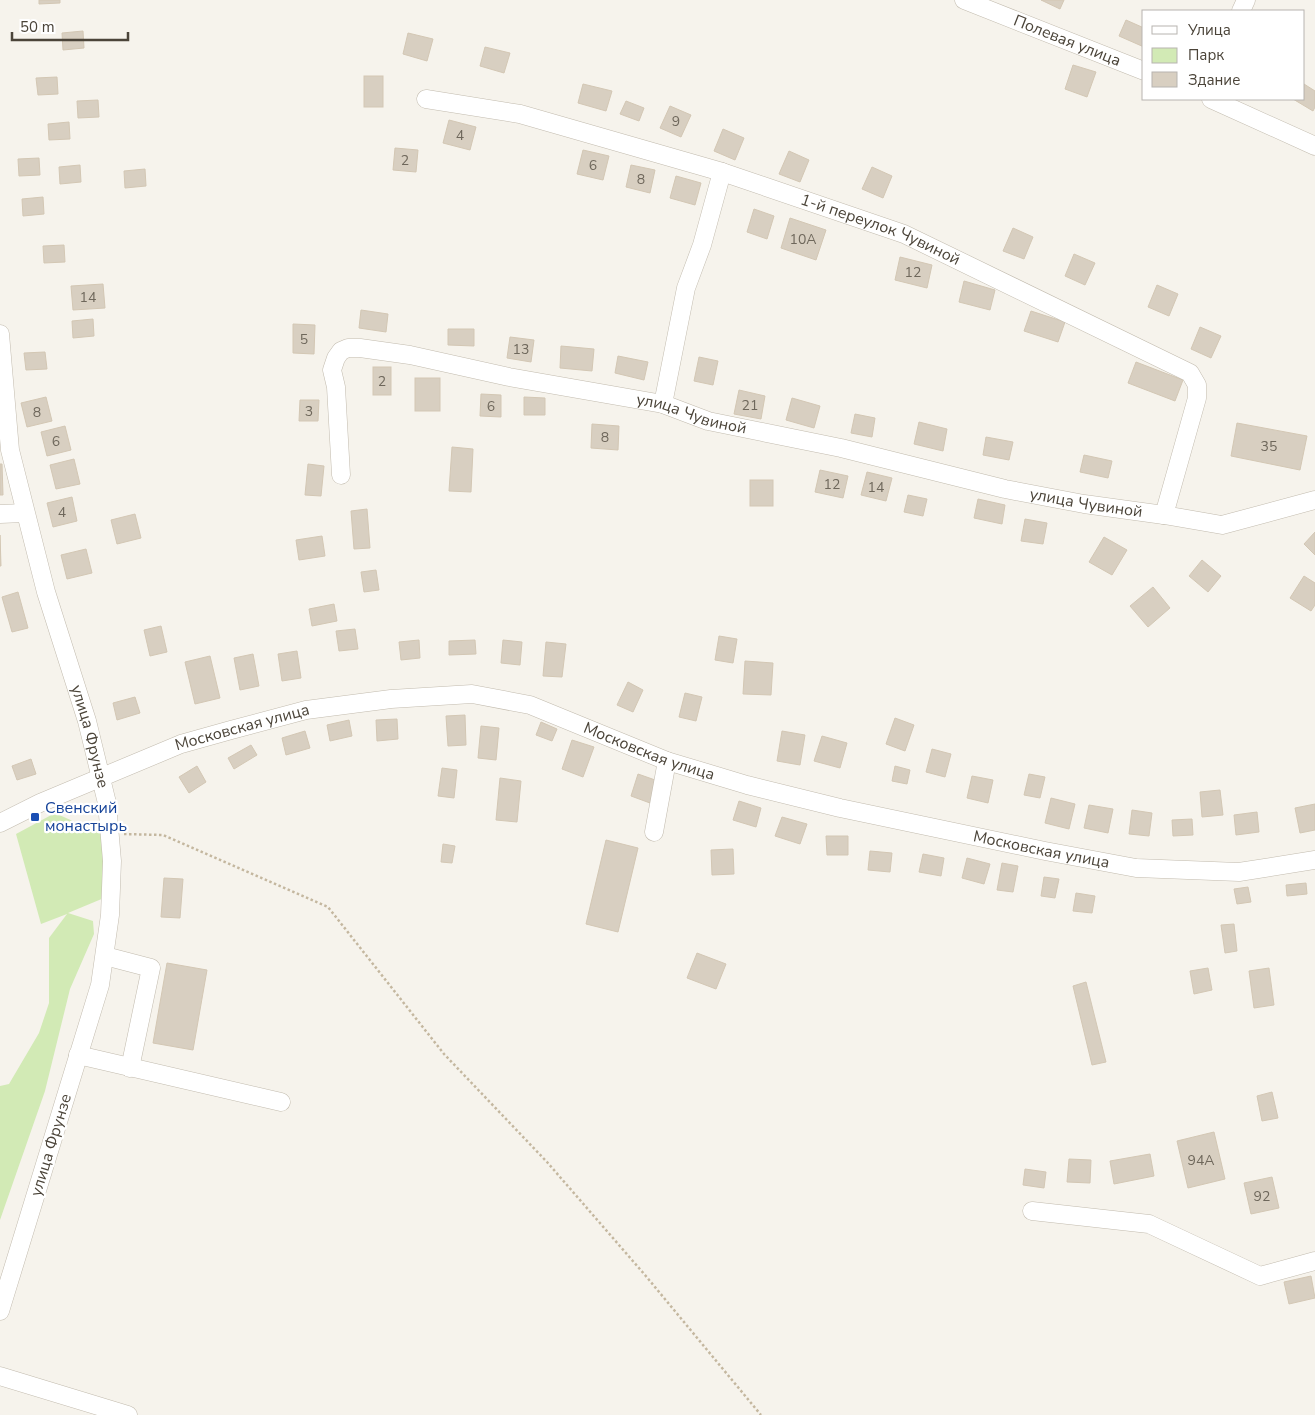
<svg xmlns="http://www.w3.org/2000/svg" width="1315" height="1415" font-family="'Nunito Sans',sans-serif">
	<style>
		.green { fill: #d2eab5 }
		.building { fill: #d8cfc1; stroke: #d3c7b4 }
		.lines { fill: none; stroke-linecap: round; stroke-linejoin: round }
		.minor-casing { stroke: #c2bbae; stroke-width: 19 }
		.path { stroke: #c4b79f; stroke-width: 2.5; stroke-dasharray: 2.5 2.5; stroke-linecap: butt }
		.minor { stroke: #fff; stroke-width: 18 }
		.transit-dot { fill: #1a4fb4; stroke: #fff; stroke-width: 2 }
		.labels { text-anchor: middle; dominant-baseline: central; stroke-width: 4.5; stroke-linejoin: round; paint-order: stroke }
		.number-label { font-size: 14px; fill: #6e675b }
		.street-label { font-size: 16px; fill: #4b4439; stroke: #fff }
		.transit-label { font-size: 16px; fill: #164399; stroke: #fff; text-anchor: start }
	</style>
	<rect width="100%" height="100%" fill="#f6f3ec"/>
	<path class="green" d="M55,813l51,23 -2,62 -36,15 25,8 1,13 -24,55 -25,102 -45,129v-134l9,-2 30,-51 10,-30v-65l18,-24 -26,10 -25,-90z"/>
	<g class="building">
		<path d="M39,0h21v3l-21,1z"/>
		<path d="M1041,0h23l-4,9z"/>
		<path d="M1126,20l18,8v19l-25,-11z"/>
		<path d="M83,31l1,17 -21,2 -1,-17z"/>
		<path d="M408,33l25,6 -6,22 -24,-7z"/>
		<path d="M485,47l25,6 -6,20 -24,-7z"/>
		<path d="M1073,65l23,7 -9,25 -22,-8z"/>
		<rect x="364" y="76" width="19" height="31"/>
		<path d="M57,77l1,17 -20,1 -2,-17z"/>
		<path d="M583,84l29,7 -6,20 -28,-8z"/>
		<path d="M1304,84l11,7v16l-2,4 -20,-12h11z"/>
		<path d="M98,100l1,17 -21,1 -1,-17z"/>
		<path d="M626,101l18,7 -5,13 -19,-7z"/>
		<path d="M670,106l21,9 -10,22 -21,-9z"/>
		<path d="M449,120l27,7 -6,23 -27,-7z"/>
		<path d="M69,122l1,17 -21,1 -1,-16z"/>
		<path d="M723,129l21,9 -9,22 -21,-9z"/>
		<path d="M395,148l23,2 -2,22 -23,-2z"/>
		<path d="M583,150l26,6 -6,24 -26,-6z"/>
		<path d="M789,151l20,9 -9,22 -21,-8z"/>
		<path d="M39,158l1,17 -21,1 -1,-17z"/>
		<path d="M80,165l1,17 -21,2 -1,-17z"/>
		<path d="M631,165l24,5 -5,23 -24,-6z"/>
		<path d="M872,167l20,9 -9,22 -21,-9z"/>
		<path d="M145,169l1,17 -21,2 -1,-17z"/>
		<path d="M676,176l25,7 -6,22 -25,-7z"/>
		<path d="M43,197l1,17 -21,2 -1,-17z"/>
		<path d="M754,209l20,7 -7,23 -20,-7z"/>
		<path d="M790,218l36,12 -10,30 -35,-12z"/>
		<path d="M1013,228l20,9 -9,22 -21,-8z"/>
		<path d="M64,245l1,17 -21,1 -1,-17z"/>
		<path d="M1074,254l21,9 -10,22 -20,-9z"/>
		<path d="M900,257l32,8 -5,23 -32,-8z"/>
		<path d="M964,281l31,9 -5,20 -31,-8z"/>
		<path d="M103,284l2,24 -32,2 -2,-24z"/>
		<path d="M1157,285l21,9 -9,22 -21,-9z"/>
		<path d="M361,310l27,4 -2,18 -27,-4z"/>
		<path d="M1031,311l34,11 -7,20 -34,-11z"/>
		<path d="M93,319l1,17 -21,2 -1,-17z"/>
		<path d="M293,324l22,1 -1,29 -21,-1z"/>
		<path d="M1200,327l21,9 -10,22 -20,-9z"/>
		<path d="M448,329h26v17l-26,-1z"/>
		<path d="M510,337l24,3 -3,22 -24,-4z"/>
		<path d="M561,346l33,3 -2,22 -32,-3z"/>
		<path d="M45,352l2,17 -21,1 -2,-17z"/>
		<path d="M618,356l30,6 -4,18 -29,-7z"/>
		<path d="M699,357l19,4 -5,24 -19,-4z"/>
		<path d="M1136,362l47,18 -8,21 -47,-18z"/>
		<rect x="373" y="367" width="18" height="28"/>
		<rect x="415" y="378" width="25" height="33"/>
		<path d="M739,390l26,6 -4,23 -27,-5z"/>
		<path d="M481,394l20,1v22l-21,-1z"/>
		<path d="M46,397l6,24 -25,6 -6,-24z"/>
		<path d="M524,397l21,1v17h-21z"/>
		<path d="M792,398l28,8 -6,22 -28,-8z"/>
		<path d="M300,400h19l-1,21h-19z"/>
		<path d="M855,414l20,4 -3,19 -21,-4z"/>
		<path d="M919,422l28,7 -4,22 -29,-7z"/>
		<path d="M1237,423l70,13 -7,34 -69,-14z"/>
		<path d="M592,424l27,2 -1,24 -27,-2z"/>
		<path d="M65,426l6,24 -24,6 -6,-24z"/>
		<path d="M986,437l27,5 -4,18 -26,-5z"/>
		<path d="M452,447l21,2 -2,43 -22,-1z"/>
		<path d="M1084,455l28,6 -4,17 -28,-6z"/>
		<path d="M74,459l6,25 -24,5 -6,-24z"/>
		<path d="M0,464h2l1,31h-3z"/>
		<path d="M308,464l16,2 -3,30 -16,-1z"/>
		<path d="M820,470l28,6 -5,22 -28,-6z"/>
		<path d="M867,472l25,6 -6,23 -25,-6z"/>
		<rect x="750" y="480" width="23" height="26"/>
		<path d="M908,495l19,4 -4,17 -19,-4z"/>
		<path d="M72,497l5,24 -24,6 -6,-24z"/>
		<path d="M978,499l27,6 -3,19 -28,-6z"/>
		<path d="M367,509l3,39 -16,1 -3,-38z"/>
		<path d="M135,514l6,24 -24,6 -6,-24z"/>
		<path d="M1025,519l22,4 -4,21 -22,-3z"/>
		<path d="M1315,532v23l-11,-11z"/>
		<path d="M0,535l1,31h-1z"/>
		<path d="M322,536l3,20 -26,4 -3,-20z"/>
		<path d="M1104,537l23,13 -15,25 -23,-13z"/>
		<path d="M86,549l6,24 -25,6 -6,-24z"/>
		<path d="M1202,560l19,16 -13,16 -19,-16z"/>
		<path d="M376,570l3,20 -15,2 -3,-20z"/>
		<path d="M1304,576l11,7v22l-4,6 -21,-13z"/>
		<path d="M1153,587l17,21 -22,19 -18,-21z"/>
		<path d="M18,592l10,36 -16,4 -10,-35z"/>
		<path d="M334,604l3,17 -25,5 -3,-17z"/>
		<path d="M161,626l6,26 -17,4 -6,-26z"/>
		<path d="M355,629l3,20 -19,2 -3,-20z"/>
		<path d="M719,636l18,3 -4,24 -18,-3z"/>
		<path d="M419,640l1,18 -19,2 -2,-18z"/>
		<path d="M475,640l1,14 -27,1v-14z"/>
		<path d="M503,640l19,2 -2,23 -19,-2z"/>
		<path d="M546,642l20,2 -4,33 -19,-1z"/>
		<path d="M297,651l4,27 -19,3 -4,-27z"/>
		<path d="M253,654l6,32 -19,4 -6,-32z"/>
		<path d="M210,656l10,42 -25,6 -10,-42z"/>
		<path d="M745,661l28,2 -2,32 -28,-1z"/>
		<path d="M628,682l15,8 -10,22 -16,-7z"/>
		<path d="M685,693l17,4 -6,24 -17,-4z"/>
		<path d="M135,697l5,16 -23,7 -4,-17z"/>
		<path d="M465,715l1,30 -18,1 -2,-30z"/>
		<path d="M895,718l19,7 -9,26 -19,-7z"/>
		<path d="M397,719l1,20 -21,2 -1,-21z"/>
		<path d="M349,720l3,16 -22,5 -3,-16z"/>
		<path d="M541,722l16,7 -5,12 -16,-6z"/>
		<path d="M481,726l18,2 -3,32 -18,-2z"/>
		<path d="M305,731l5,17 -24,7 -4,-17z"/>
		<path d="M782,731l23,4 -5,30 -23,-4z"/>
		<path d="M822,736l25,7 -7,25 -26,-7z"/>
		<path d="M572,740l22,7 -11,30 -21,-8z"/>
		<path d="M251,745l6,10 -23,14 -6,-11z"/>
		<path d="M932,749l19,5 -6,23 -19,-5z"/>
		<path d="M31,759l5,15 -19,6 -5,-14z"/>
		<path d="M197,766l9,16 -17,11 -10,-16z"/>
		<path d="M895,766l15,4 -3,14 -15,-3z"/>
		<path d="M442,768l15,2 -3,28 -16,-2z"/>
		<path d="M638,774l20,7 -8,22 -19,-7z"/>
		<path d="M1029,774l16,3 -5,21 -16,-3z"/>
		<path d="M972,776l21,4 -5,23 -21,-5z"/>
		<path d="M500,778l21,3 -4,41 -21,-2z"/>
		<path d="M1220,790l3,25 -21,2 -2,-25z"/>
		<path d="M1051,798l24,6 -6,25 -24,-6z"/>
		<path d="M739,801l22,7 -5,19 -23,-7z"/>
		<path d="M1315,804v26l-15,3 -5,-25z"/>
		<path d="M1089,805l24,4 -5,24 -24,-5z"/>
		<path d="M1132,810l20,3 -3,23 -20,-2z"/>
		<path d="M1257,812l2,20 -23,3 -2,-20z"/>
		<path d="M782,817l25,7 -7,20 -25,-8z"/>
		<path d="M1192,819l1,16 -20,1 -1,-16z"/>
		<path d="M826,836h22v19h-21z"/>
		<path d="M606,840l32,8 -20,84 -32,-8z"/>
		<path d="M443,844l12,2 -3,17 -11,-1z"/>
		<path d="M733,849l1,25 -22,1 -1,-25z"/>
		<path d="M870,851l22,2 -2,19 -22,-2z"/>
		<path d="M923,854l21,4 -3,18 -22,-4z"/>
		<path d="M967,858l23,6 -6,20 -22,-6z"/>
		<path d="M1002,863l16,3 -5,26 -16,-2z"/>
		<path d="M1044,877l15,2 -4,19 -14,-2z"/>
		<path d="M164,878l19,1 -3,39 -19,-1z"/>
		<path d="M1306,883l1,11 -20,2 -1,-11z"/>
		<path d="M1248,887l3,15 -14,2 -3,-15z"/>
		<path d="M1076,893l19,3 -3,17 -19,-2z"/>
		<path d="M1234,924l3,27 -12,2 -4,-28z"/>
		<path d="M697,953l29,11 -10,25 -29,-11z"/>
		<path d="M167,963l40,7 -14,80 -40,-7z"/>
		<path d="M1208,968l4,22 -18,4 -4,-23z"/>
		<path d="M1269,968l5,37 -20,3 -5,-37z"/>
		<path d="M1086,982l20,80 -14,3 -19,-79z"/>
		<path d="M1272,1092l6,26 -16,3 -5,-25z"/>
		<path d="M1214,1132l11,47 -37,9 -11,-47z"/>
		<path d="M1150,1154l4,22 -40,8 -4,-23z"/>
		<path d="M1069,1159l22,1 -1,23 -23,-1z"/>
		<path d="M1025,1169l21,3 -2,16 -21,-3z"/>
		<path d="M1272,1177l7,31 -28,6 -7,-31z"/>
		<path d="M1311,1276l4,22 -26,6 -5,-22z"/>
	</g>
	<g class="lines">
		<defs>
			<g id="minor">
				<path id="s1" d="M964,0l180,71"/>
				<path d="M1241,11l5,-11"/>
				<path id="s2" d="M426,99l94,15 202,58 182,62 286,139 7,12v13l-33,117 58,10 93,-25"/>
				<path d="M1211,99l104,47"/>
				<path id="s3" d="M0,334l10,116 36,142 41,129 20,82 5,58 -2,54 -10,70 -100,326"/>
				<path d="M663,404l23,-116 16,-43 20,-73"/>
				<path id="s4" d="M341,475l-5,-88 -4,-17 4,-12 5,-7 7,-3h12l50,7 99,22 154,27 45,17 133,27 164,41 79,15 80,11"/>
				<path d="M0,514l24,-1"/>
				<path id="s5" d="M0,823l40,-20 141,-59 50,-14 75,-20 85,-11 81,-5 58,11 137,56 80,24 93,23 205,43 91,17 103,4 76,-12"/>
				<path d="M654,832l13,-71"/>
				<path d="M105,956l46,12 -21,100"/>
				<path d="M78,1055l203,47"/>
				<path d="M1032,1211l117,13 111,52 55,-15"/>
				<path d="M0,1376l128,39"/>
			</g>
		</defs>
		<use href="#minor" class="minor-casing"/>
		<path class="path" d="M124,834l39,1 165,72 116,147 103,108 98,113 116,140"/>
		<use href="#minor" class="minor"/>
	</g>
	<rect class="transit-dot" x="30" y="812" width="10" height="10" rx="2.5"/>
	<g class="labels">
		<g class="number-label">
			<text x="676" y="121">9</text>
			<text x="460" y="135">4</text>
			<text x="405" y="160">2</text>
			<text x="593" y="165">6</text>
			<text x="641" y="179">8</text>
			<text x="803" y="239">10А</text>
			<text x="913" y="272">12</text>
			<text x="88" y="297">14</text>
			<text x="304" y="339">5</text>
			<text x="521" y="349">13</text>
			<text x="382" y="381">2</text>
			<text x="750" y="405">21</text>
			<text x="491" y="406">6</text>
			<text x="309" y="411">3</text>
			<text x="37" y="412">8</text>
			<text x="605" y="437">8</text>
			<text x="56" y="441">6</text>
			<text x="1269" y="446">35</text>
			<text x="832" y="484">12</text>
			<text x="876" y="487">14</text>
			<text x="62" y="512">4</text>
			<text x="1201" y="1160">94А</text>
			<text x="1262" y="1196">92</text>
		</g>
		<g class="street-label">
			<text stroke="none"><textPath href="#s1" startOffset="111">Полевая улица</textPath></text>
			<text stroke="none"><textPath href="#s2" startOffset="474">1-й переулок Чувиной</textPath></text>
			<text stroke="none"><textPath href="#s4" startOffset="485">улица Чувиной</textPath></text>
			<text stroke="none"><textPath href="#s4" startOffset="890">улица Чувиной</textPath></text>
			<text stroke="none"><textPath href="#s5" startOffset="261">Московская улица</textPath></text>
			<text stroke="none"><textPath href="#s3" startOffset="414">улица Фрунзе</textPath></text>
			<text stroke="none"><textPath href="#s5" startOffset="681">Московская улица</textPath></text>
			<text stroke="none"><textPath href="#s5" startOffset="1086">Московская улица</textPath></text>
			<text transform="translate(51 1145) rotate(-73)">улица Фрунзе</text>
		</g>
		<g class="transit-label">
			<text x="45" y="808">Свенский<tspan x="45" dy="18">монастырь</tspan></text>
		</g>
	</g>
	<rect x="1142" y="10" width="162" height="90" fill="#ffffff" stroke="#b7b4b0"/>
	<rect x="1152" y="26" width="25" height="8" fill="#ffffff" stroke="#b7b4b0"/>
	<text x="1188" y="35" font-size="15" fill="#4b4439">Улица</text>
	<rect x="1152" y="48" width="25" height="15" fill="#d2eab5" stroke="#b7b4b0"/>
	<text x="1188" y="60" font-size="15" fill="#4b4439">Парк</text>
	<rect x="1152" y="72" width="25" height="15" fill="#d8cfc1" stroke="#b7b4b0"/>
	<text x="1188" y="85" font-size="15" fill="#4b4439">Здание</text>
	<path d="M12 32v8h116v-8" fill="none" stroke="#4b4439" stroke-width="2.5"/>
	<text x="20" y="32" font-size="15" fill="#4b4439" stroke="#ffffff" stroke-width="4" paint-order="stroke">50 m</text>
</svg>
